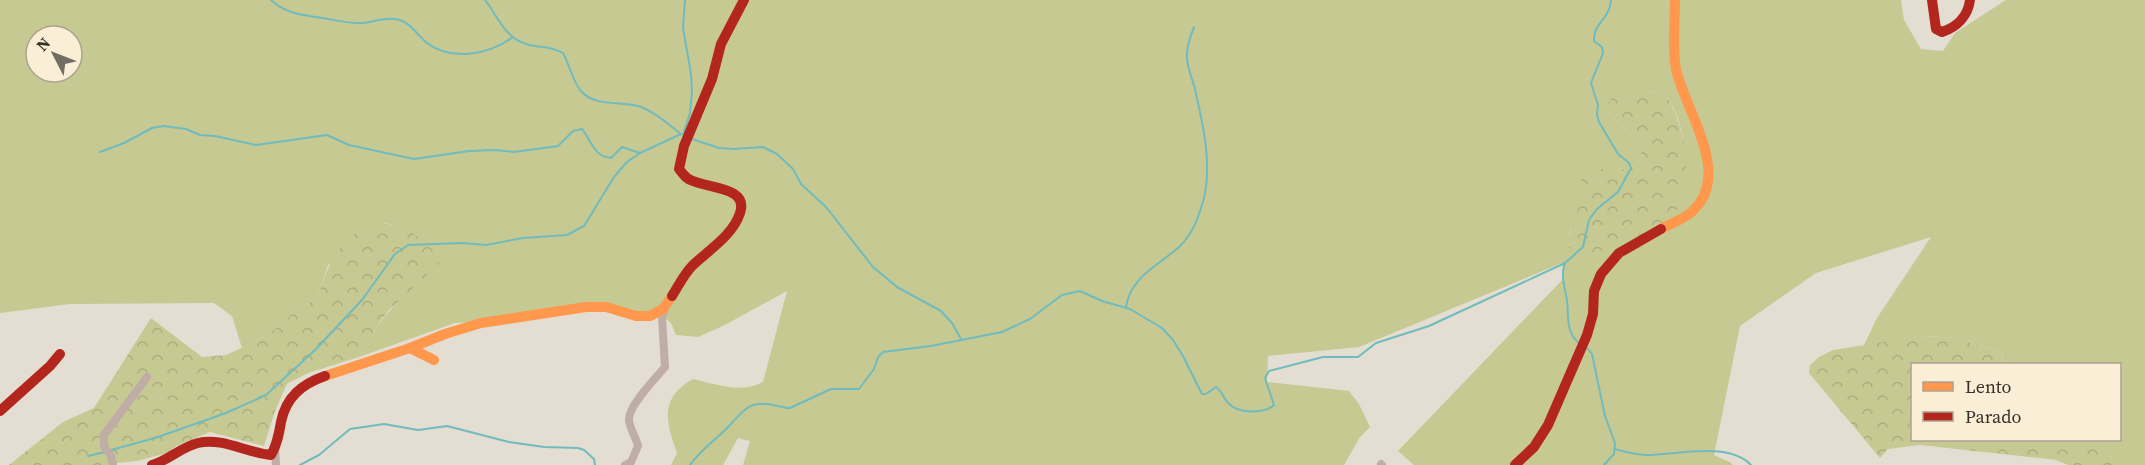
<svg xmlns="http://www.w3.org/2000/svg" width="2145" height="465" font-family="'Source Serif 4',serif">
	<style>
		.grass { fill: #c7c993; fill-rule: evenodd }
		.forest { fill: url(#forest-crowns) }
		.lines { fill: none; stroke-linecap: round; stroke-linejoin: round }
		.stream { stroke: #70bbbd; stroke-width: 2 }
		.street { stroke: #c0ada5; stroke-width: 8 }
		.slow { stroke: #ff974d; stroke-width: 10 }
		.jam { stroke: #b3261e; stroke-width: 10 }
	</style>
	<defs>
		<pattern id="forest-crowns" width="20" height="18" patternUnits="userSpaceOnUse" patternTransform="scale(1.5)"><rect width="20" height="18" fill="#c7c993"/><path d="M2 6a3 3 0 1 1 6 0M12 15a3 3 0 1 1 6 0" fill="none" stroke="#acad7f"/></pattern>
	</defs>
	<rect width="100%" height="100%" fill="#e4ded2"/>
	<path class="grass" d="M0,0h1901l3,20 17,29 22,2 12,-18 51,-33h139v465h-31l-9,-25h15v-76h-117l-1,-13 -21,-4 -24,-9 -33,-2 -61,11 14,-29 54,-81 -115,36 -76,53 -26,129 16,7 3,3h-319l-16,-14 166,-173 -2,-15 -203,84 -91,9 -1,26 82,9 10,13 11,23 -10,10 -16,28h-601l7,-24 -12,-3 -15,27h-52l6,-12c-11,-31 -18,-55 16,-74 23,5 48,15 70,3l24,-91 -64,35 -25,11 -22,-2 -5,-12 -7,-6 -58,-12 -103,15 -48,3 -96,34 10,-13 7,-17 28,-33 13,-58 -27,-12 -8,-1 -54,42 -11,34 -23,11 -11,14 -26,17 -15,7 -10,-32 -18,-13 -144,1 -70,9zM36,36h36v36h-36zM1639,92l25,1c21,27 22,60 20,93l-115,49 6,-21 39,-50 10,6c42,-10 -3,-45 -17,-58z"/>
	<g class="forest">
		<path d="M1626,91l38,2c21,27 33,95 8,123 -10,12 -29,19 -43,26 -22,10 -39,15 -62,5l15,-71 32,-12 10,6c42,-10 -3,-45 -17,-58l-1,-7 7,-8z"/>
		<path d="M382,223c24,3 43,16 57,35v6l-50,46 -13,17 -7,17 -10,13 -51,16 -21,11 -12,27 -11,35 -54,-14 -34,14 -9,7 -30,8 -20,2 -2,2h-106l54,-43 31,-14 57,-90 51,39 24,-2 31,-14 26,-17 11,-14 23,-11c12,-37 23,-67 65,-76z"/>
		<path d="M1924,336l33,2 24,9 21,4 1,13h-91v76h193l9,25h-46l-12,-5 -136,-15 -32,4 -8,9 -71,-85 1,-8 9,-8 14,-7z"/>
	</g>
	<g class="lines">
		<g class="stream">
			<path d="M271,0c15,14 32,15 51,18 14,2 27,6 41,5 10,-1 22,-6 32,-4 15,2 21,15 32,24 25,19 63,11 86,-6"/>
			<path d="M485,0c12,15 20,38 41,44 13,4 25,2 37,9 7,13 9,27 18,38 14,16 38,10 57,15 16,5 30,18 43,28"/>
			<path d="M683,135l7,-22 2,-22 -1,-17 -8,-46 2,-28"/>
			<path d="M692,139l27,9 15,1 29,-2 14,7 16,15 8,15 25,23 47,60 24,20 44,24 11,12 9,16"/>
			<path d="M100,152l24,-9 28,-15 11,-2 23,3 14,6 15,1 41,9 71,-10 22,10 65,14 55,-8 26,-1 19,2 44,-6 15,-15 9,-2c9,11 12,28 29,29l11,-11 18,6"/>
			<path d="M1565,263c-5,13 0,24 2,37 2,17 -2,32 13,44"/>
			<path d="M1126,307c5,-31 32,-41 53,-60 14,-13 20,-31 25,-49 8,-36 -1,-73 -9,-109 -3,-12 -9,-23 -8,-35 0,-10 4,-18 7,-27"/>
			<path d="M1588,349l4,5 13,62 10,27 -1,11 -10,11"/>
			<path d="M1615,449c11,3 20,6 32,6 29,0 81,-14 104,10"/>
			<path d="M111,450l44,-12 71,-25 40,-18 49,-45 47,-50 33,-46 13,-9 54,-2 24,2 37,-7 44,-3 17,-9 30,-49 13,-15 13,-9 41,-19"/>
			<path d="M88,456l17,-4"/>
			<path d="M300,465l19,-10 31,-26 34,-5 34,6 29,-4 62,16 35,5 34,1 6,2 10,9 1,6"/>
			<path d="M690,465c11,-15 24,-24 36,-36 10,-9 18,-24 33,-25 11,-2 20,4 31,4l41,-19h28l15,-20 4,-12 5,-5 48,-6 71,-14 28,-13 32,-24 18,-4 22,10 28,8 32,19 11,12 10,16 19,38h4l10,-7c6,4 7,10 12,16 10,11 36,11 46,2l-9,-27 4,-7 54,-14h35l18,-14 53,-17 136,-63 18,-16 6,-27 8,-11 21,-17 13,-24 -2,-5 -11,-9 -19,-32 -2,-7 1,-10 -7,-22 12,-30 -1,-6 -8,-6c-1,-19 16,-21 17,-41"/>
		</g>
		<g class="street">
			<path d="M275,449l1,16"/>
			<path d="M1381,464l1,1"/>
			<path d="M113,465l-2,-9 -7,-9v-12l43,-58"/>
			<path d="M625,465l6,-3 7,-16c-2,-9 -9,-18 -9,-27 0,-14 27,-41 36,-52l-3,-50 4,-11"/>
		</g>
		<g class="slow">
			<path d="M1661,229c9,-5 20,-9 28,-15 47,-36 -5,-105 -13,-145 -4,-19 -1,-49 -1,-69"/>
			<path d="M434,360l-24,-12 35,-14 36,-11 105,-16h20l30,9h14l13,-7 9,-13"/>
			<path d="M325,376l85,-28"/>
		</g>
		<g class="jam">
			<path d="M1932,0l4,29 6,3c15,-5 26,-16 28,-32"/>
			<path d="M672,296c7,-11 12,-22 21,-31 16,-15 40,-30 47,-52 9,-26 -32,-25 -47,-32 -7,-2 -10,-7 -14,-12l5,-23 28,-67 9,-35 23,-44"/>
			<path d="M0,411l50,-45 10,-12"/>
			<path d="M152,465c17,-5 29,-18 46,-22 24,-6 49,10 73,12 6,-10 8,-21 10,-33 5,-25 21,-38 44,-46"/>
			<path d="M1515,465l19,-18 14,-22 39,-90 6,-21 1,-23 7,-17 18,-21 42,-24"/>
		</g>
	</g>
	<rect x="1911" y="363" width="210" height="78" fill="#faeed7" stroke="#aca291" stroke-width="1.5"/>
	<rect x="1923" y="382" width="30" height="9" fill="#ff974d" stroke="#aca291" stroke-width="1.5"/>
	<text x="1965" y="393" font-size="18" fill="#363128">Lento</text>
	<rect x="1923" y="412" width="30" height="9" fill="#b3261e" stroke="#aca291" stroke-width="1.5"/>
	<text x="1965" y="423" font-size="18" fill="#363128">Parado</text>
	<g transform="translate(54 54) rotate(312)"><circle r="28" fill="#faeed7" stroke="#aca291" stroke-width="1.5"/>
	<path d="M0-4.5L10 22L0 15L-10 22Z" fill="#736e64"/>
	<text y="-9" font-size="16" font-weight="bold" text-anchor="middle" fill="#363128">N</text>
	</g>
</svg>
